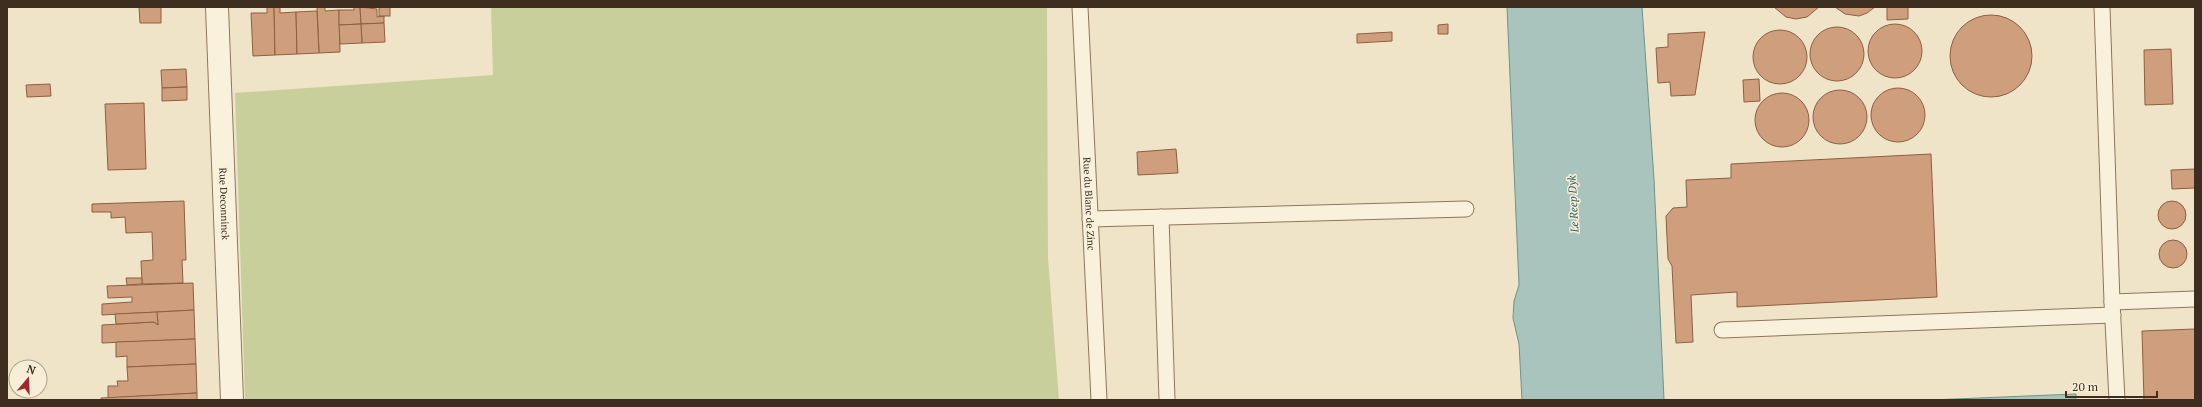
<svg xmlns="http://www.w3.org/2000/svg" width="2202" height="407" font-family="'PT Serif',serif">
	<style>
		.green { fill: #c9cf9b }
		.water { fill: #a9c4bc; stroke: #6f938a }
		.building { fill: #cf9f7d; stroke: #8d5f41 }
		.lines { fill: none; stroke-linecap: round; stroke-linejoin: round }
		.lane-casing { stroke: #8d765c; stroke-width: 17 }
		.street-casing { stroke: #8d765c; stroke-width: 24 }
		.lane { stroke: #faf1dc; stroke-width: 15 }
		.street { stroke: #faf1dc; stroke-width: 22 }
		.labels { text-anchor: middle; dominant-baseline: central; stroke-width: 3; stroke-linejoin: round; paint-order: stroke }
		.street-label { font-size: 10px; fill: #3d2e20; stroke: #f7eed8 }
		.water-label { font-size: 11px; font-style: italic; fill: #2f5d5a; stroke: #f7eed8 }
	</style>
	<rect width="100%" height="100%" fill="#f0e4c8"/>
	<path class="green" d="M491,7h556l1,251 11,142h-814l-10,-307 258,-18z"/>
	<g class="water">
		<path d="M1507,7h135l12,172 10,221h-142l-3,-56 -6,-26 1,-17 5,-16z"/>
		<path d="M2076,394v6h-146z"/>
	</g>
	<g class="building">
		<path d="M139,7h22v16h-21z"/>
		<path d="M267,7h7l1,48 -22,1 -2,-43h16z"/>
		<path d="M274,7h6v6l16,-1 1,42 -22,1z"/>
		<path d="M317,7h8v4l14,-1 1,42 -21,1z"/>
		<path d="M354,7h6l1,17 -22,1v-15h15z"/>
		<path d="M360,7l17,2v8l7,-1v7l-23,1z"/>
		<rect x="379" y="7" width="11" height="9"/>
		<path d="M1774,7h45l-12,10 -11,2 -10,-2z"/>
		<path d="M1835,7h40l-8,6 -8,3 -14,-2z"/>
		<path d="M1887,7h21v12l-21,1z"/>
		<path d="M317,11l2,42 -22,1 -1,-42z"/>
		<circle cx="1991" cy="56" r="41"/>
		<path d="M384,23l1,19 -23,1 -1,-19z"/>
		<circle cx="1895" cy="51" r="27"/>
		<path d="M361,24l1,19 -22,1 -1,-19z"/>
		<path d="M1448,24v10h-10v-9z"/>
		<circle cx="1837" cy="54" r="27"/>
		<circle cx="1780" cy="57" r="27"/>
		<path d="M1392,32v9l-35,2v-9z"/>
		<path d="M1705,32l-10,63 -24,1 -1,-14 -12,1 -2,-35 12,-1v-13z"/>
		<path d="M2171,49l2,55 -28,1 -1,-55z"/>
		<path d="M186,69l1,18 -25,1 -1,-18z"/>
		<path d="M1759,79l1,22 -16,1 -1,-22z"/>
		<path d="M50,84l1,12 -24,1 -1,-12z"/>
		<path d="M187,87v13l-25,1v-13z"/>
		<circle cx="1898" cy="115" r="27"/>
		<circle cx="1840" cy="117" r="27"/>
		<circle cx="1782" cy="120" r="27"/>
		<path d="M144,103l2,66 -38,1 -3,-66z"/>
		<path d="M1176,149l2,24 -40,2 -1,-23z"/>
		<path d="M1931,154l6,143 -200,10v-15l-46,3 2,47 -17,1 -4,-77 -4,-7 -2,-43 7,-8 14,-1 -1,-27 45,-2v-14z"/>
		<path d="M2195,169v19l-23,1 -1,-19z"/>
		<path d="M184,201l2,59h-4l1,23 -41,1 -1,-23 12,-1 -1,-28 -26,1 -1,-16 -14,1v-6h-19v-8z"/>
		<circle cx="2172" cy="215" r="14"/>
		<circle cx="2173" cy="254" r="14"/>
		<path d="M126,278h16v6l-15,1z"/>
		<path d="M193,283l1,27 -92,5v-11l30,-2v-5l-24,1 -1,-12z"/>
		<path d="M194,310l1,29 -93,4v-18l52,-3 4,3 -1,-13z"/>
		<path d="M157,312l1,13 -4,-3 -38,2 -1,-10z"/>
		<path d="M2195,329v71h-51l-2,-69z"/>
		<path d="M195,339l1,25 -69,3v-11l-11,1v-15z"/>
		<path d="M196,364l1,29 -89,5v-12h10l-1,-5h11l-1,-14z"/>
		<path d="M197,393v7h-96v-2z"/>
	</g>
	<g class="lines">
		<defs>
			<g id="lane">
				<path id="s1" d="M1080,7l19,393"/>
				<path d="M2102,7l10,295 5,98"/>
				<path d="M1161,217l6,183"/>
				<path d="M1090,219l376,-10"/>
				<path d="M2112,302l83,-3"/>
				<path d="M1722,330l391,-15"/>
			</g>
			<g id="street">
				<path id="s2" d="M217,7l15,393"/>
			</g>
		</defs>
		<use href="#lane" class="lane-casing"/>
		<use href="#street" class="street-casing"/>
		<use href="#lane" class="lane"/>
		<use href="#street" class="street"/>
	</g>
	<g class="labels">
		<g class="street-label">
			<text stroke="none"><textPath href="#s2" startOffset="197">Rue Deconninck</textPath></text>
			<text stroke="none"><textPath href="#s1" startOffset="197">Rue du Blanc de Zinc</textPath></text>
		</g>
		<g class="water-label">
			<text transform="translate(1573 204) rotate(-93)">Le Reep Dyk</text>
		</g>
	</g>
	<rect width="2202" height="407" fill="none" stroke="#3d2e20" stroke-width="16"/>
	<g transform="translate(28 379) rotate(19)"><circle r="19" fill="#f7eed8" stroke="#ada18e"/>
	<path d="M0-3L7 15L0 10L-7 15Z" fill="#9e2a2b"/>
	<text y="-6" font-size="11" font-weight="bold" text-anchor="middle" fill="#3d2e20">N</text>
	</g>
	<path d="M2066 391v6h91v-6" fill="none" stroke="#3d2e20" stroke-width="2"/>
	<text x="2072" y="391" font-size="12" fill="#3d2e20" stroke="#f7eed8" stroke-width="3" paint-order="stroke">20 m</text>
</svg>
